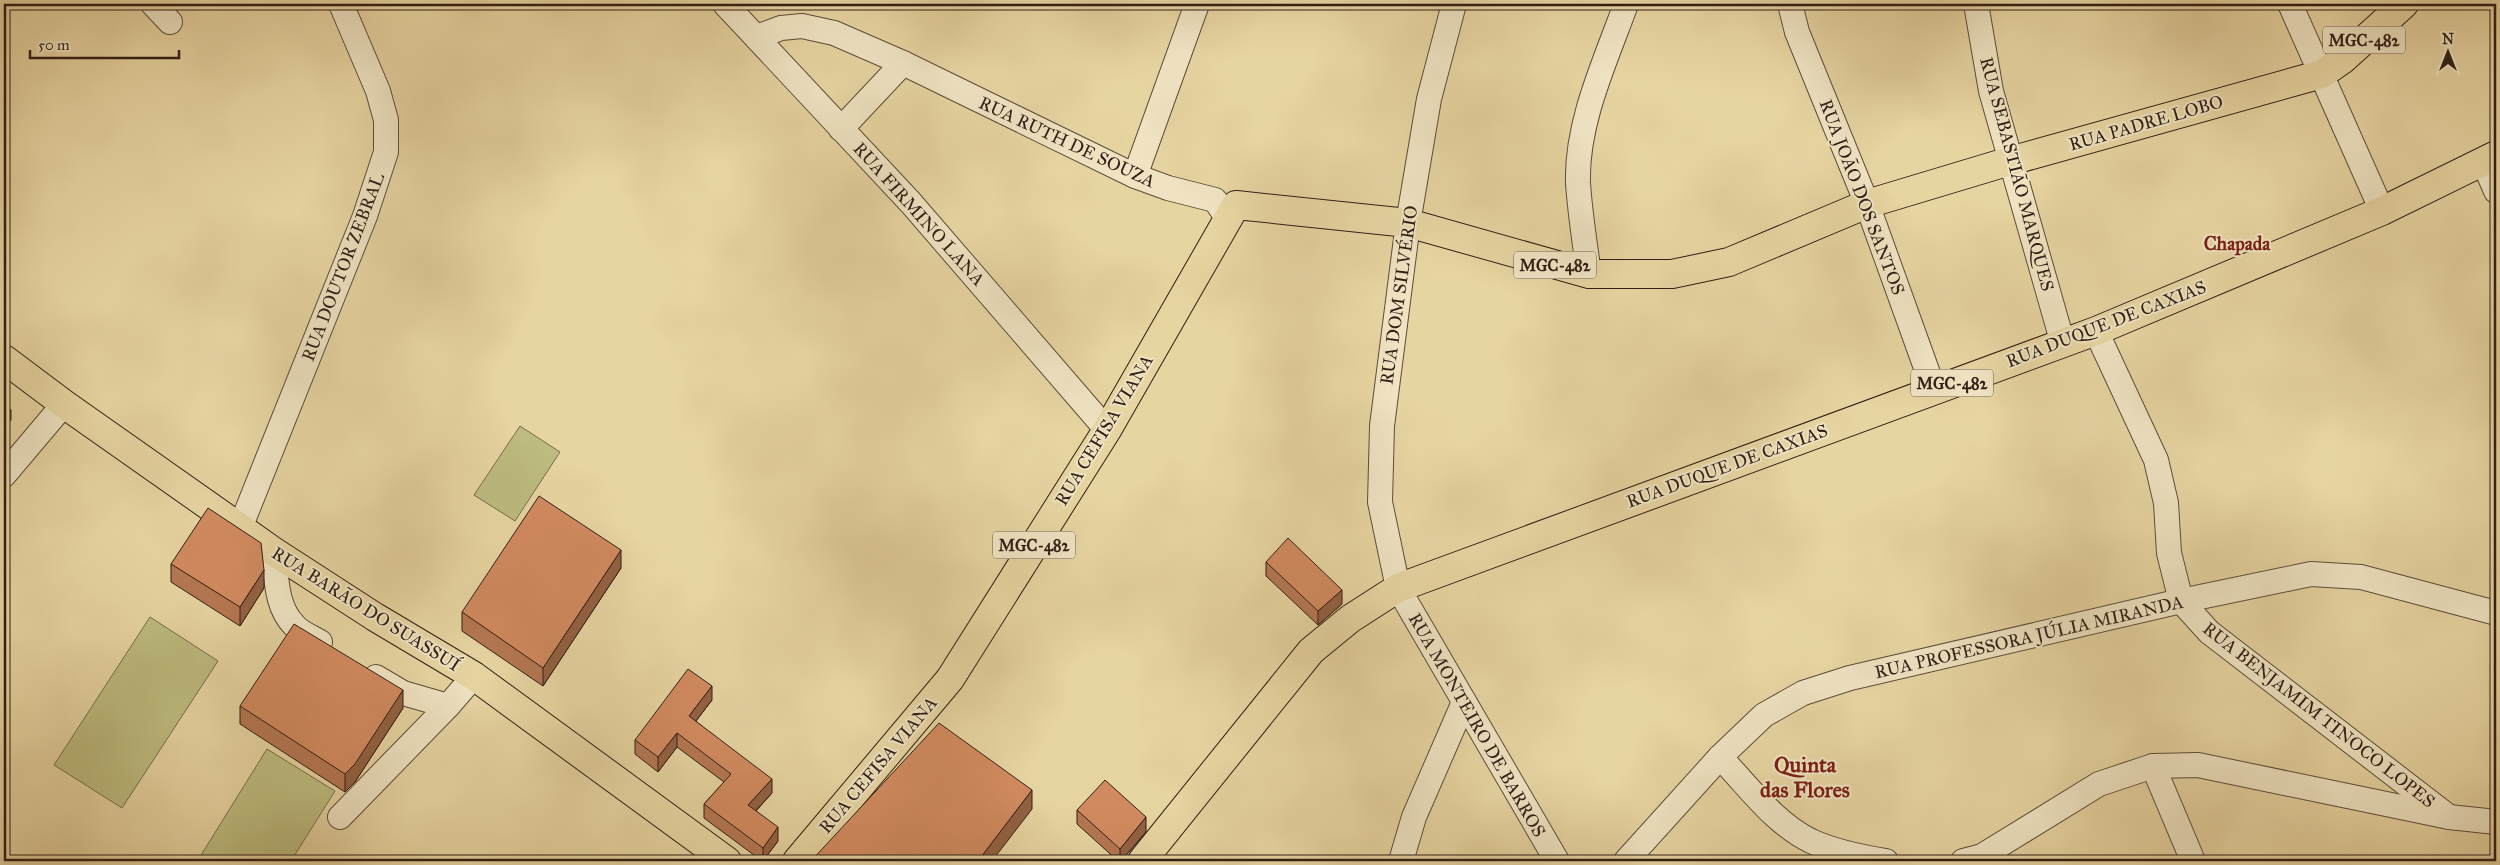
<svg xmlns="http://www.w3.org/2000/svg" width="2500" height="865" font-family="'IM FELL Great Primer',serif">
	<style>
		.garden { fill: #bdbb7f; stroke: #776c4a }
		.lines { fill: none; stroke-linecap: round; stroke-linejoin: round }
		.minor-casing { stroke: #5e4c39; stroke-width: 26 }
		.major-casing { stroke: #311e16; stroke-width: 30 }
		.highway-casing { stroke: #311e16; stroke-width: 30 }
		.minor { stroke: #efe3c2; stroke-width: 24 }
		.major { stroke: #e6d4a1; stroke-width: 28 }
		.highway { stroke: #e6d4a1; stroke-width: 28 }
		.wall { fill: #b47752; stroke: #311e16 }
		.shaded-wall { fill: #926142; stroke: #311e16 }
		.building { fill: #d18a5f; stroke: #311e16 }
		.labels { text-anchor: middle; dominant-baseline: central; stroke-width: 4; stroke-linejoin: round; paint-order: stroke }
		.shield { fill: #efe3c2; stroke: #6a594a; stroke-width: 1 }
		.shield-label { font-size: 16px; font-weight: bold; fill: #311e16 }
		.street-label { font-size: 18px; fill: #311e16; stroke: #efe3c2 }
		.neighbourhood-label { font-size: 19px; font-weight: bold; fill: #7a1f14; stroke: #efe3c2 }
		.district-label { font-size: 22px; font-weight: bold; fill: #7a1f14; stroke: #efe3c2 }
	</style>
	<rect width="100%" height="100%" fill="#e6d4a1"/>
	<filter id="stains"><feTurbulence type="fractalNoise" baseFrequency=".004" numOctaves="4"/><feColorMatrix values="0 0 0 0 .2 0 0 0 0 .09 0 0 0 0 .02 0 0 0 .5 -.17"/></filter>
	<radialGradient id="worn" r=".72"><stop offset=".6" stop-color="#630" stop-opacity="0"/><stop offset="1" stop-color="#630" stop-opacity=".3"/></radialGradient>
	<g class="garden">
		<path d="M520,426l40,26 -45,69 -41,-26z"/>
		<path d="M150,617l68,44 -96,147 -68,-43z"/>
		<path d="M267,749l68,42 -44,70h-91l-2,-1z"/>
	</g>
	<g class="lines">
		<defs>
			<g id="minor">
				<path d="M153,4l17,18"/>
				<path d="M725,4l186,199 196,227"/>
				<path d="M1454,4l-25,95 -21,124 -26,203 -2,76 18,86 159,273"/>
				<path d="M1790,4l7,28 70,172 67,186"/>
				<path d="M1976,4l15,87 72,253"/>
				<path d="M2290,4l92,207"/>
				<path d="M757,37l24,-9 21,-2 32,7 69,30 232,113 33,12 47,12 13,19"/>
				<path d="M841,129l62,-66"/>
				<path d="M2483,161l13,30"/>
				<path d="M1135,176l62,-172"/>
				<path d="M1589,274c-4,-30 -9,-60 -11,-91 -2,-61 28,-123 48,-179"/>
				<path d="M2096,331l60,129 10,43 3,50 12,48 28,31 240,185"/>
				<path d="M4,475l60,-71"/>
				<path d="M240,528l125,-312 21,-64v-32l-8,-29 -37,-87"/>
				<path d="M273,551c4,25 2,55 21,74 6,8 18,12 26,17"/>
				<path d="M376,677l27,16 45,13 26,-30"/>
				<path d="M1720,757c28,29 54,66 91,84 24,11 49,16 75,20"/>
				<path d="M2153,766l40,95"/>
				<path d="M340,817l108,-111"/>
				<path d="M1401,861l13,-44 50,-115"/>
				<path d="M1626,861l94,-104 44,-42 39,-22 47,-15 331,-77 130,-27 50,3 135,36"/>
				<path d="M1963,861l19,-5 117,-72 54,-18 45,-1 251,52 47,5"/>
			</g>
			<path id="major" d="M4,359l60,45 209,147 102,66 99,59 253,185"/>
			<g id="highway">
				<path d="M797,861l153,-182 157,-249 129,-225 172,18 181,51h83l57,-12 138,-58 143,-43 312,-87 20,-14 62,-56"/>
				<path d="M1142,861l169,-210 39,-32 48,-31 698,-257 286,-120 114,-56"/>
			</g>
		</defs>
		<use href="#minor" class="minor-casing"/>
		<use href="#major" class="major-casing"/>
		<use href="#highway" class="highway-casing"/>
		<use href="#minor" class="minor"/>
		<use href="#major" class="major"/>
		<use href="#highway" class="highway"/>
	</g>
	<g class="wall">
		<path d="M1266,562l76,42 -24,21 -52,-49z"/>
		<path d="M171,564l93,24 -24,38 -69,-44z"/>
		<path d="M621,568l-78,118 -81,-55v-19z"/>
		<path d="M712,700l-16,21 76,72 -16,18 22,30 -15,20h-1l-58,-43v-14l20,-22 -47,-35 -19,25 -23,-18v-14z"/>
		<path d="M240,706l163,2 -48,74 -10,10 -105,-68z"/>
		<path d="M1077,810l69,22 -25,29h-3l-41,-37z"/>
	</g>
	<g class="shaded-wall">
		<path d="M11,410v10l-7,7v-9z"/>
		<path d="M621,550v18l-78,118v-18z"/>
		<path d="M264,570v18l-24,38v-19z"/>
		<path d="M1342,590v14l-24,21v-14z"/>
		<path d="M712,686v14l-23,30v-14z"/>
		<path d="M403,690v18l-48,74 -10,10v-18z"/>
		<path d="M677,733v14l-19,25v-15z"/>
		<path d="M772,779v14l-24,26v-14z"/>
		<path d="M1032,790v19l-40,52h-14z"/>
		<path d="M1146,817v15l-25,29h-1v-12z"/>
		<path d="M778,827v14l-15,20v-13z"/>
	</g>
	<g class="building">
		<path d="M4,404l7,6 -7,8z"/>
		<path d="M539,496l82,54 -78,118 -81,-56z"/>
		<path d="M208,508l53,35 3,27 -24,37 -69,-43z"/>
		<path d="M1288,538l54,52 -24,21 -52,-49z"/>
		<path d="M294,624l109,66 -48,74 -10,10 -105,-68z"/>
		<path d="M688,669l24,17 -23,30 83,63 -24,26 30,22 -15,21 -59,-44 27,-30 -54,-41 -19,24 -23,-17z"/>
		<path d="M939,723l93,67 -54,71h-167z"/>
		<path d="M1105,780l41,37 -26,32 -43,-39z"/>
	</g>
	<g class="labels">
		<g class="shield">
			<rect x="2323" y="26.5" width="82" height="27" rx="4"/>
			<rect x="1514" y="251.5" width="82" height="27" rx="4"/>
			<rect x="1911" y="369.5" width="82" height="27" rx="4"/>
			<rect x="993" y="531.5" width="82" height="27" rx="4"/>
		</g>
		<g class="shield-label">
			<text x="2364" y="40">MGC-482</text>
			<text x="1555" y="265">MGC-482</text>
			<text x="1952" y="383">MGC-482</text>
			<text x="1034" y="545">MGC-482</text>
		</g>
		<g class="street-label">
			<text transform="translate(2146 123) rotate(-16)">RUA PADRE LOBO</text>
			<text transform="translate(1067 142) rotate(25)">RUA RUTH DE SOUZA</text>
			<text transform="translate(2017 174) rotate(75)">RUA SEBASTIÃO MARQUES</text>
			<text transform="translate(1862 197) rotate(69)">RUA JOÃO DOS SANTOS</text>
			<text transform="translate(919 214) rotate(48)">RUA FIRMINO LANA</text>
			<text transform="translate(343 267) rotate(-69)">RUA DOUTOR ZEBRAL</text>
			<text transform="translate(1399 295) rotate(-82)">RUA DOM SILVÉRIO</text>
			<text transform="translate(2106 324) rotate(-21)">RUA DUQUE DE CAXIAS</text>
			<text transform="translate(1104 430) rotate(-59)">RUA CEFISA VIANA</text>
			<text transform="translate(1727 466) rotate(-20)">RUA DUQUE DE CAXIAS</text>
			<text transform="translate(366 609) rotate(32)">RUA BARÃO DO SUASSUÍ</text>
			<text transform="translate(2029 637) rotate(-13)">RUA PROFESSORA JÚLIA MIRANDA</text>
			<text transform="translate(2319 715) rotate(38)">RUA BENJAMIM TINOCO LOPES</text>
			<text transform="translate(1477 725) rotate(60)">RUA MONTEIRO DE BARROS</text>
			<text transform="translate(878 765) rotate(-50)">RUA CEFISA VIANA</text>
		</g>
		<g class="neighbourhood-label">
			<text x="2237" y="243">Chapada</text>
		</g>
		<g class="district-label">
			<text x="1805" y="764">Quinta<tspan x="1805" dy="25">das Flores</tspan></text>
		</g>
	</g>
	<rect width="2500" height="865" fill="none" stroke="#e6d4a1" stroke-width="20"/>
	<rect x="5" y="5" width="2490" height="855" fill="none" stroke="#311e16" stroke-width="2.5"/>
	<rect x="10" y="10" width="2480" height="845" fill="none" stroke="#311e16"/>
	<g transform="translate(2448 52)" stroke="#efe3c2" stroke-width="4" paint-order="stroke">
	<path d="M0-4L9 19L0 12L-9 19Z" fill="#311e16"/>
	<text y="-8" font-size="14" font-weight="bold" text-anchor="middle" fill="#311e16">N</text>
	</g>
	<path d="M30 50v8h149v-8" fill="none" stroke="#311e16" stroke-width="2.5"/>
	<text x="38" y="50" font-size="15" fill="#311e16" stroke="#efe3c2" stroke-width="4" paint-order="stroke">50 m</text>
	<rect width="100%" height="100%" filter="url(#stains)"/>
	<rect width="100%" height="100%" fill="url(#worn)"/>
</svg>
